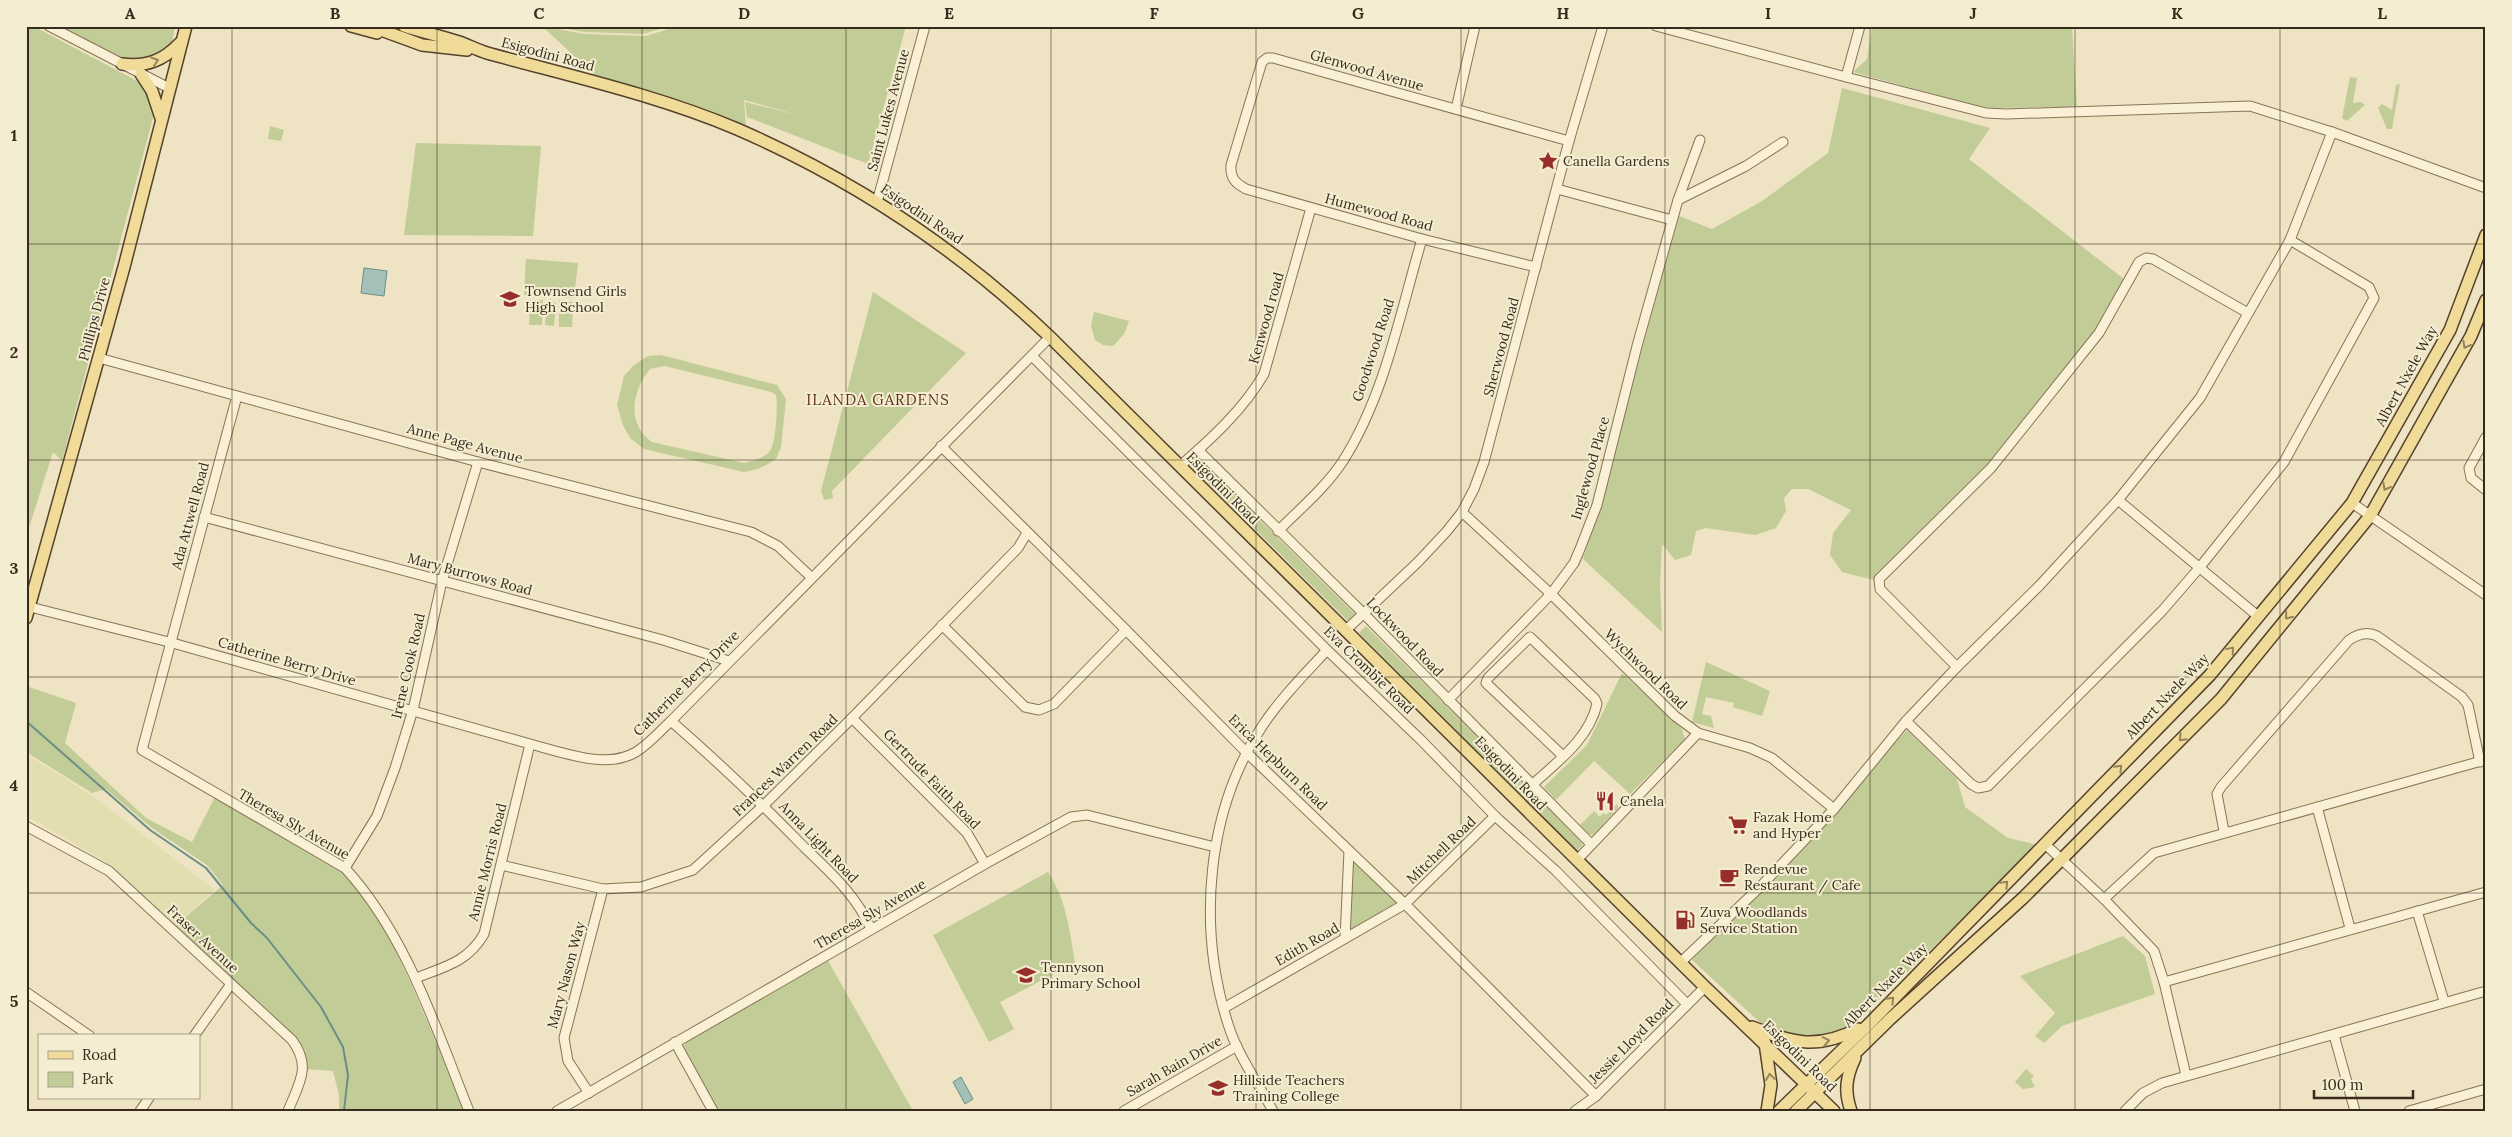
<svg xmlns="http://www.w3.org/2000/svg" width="2512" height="1137" font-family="Lora,serif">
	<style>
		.farmland { fill: #e3deaf }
		.green { fill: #c2cc96; fill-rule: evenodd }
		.water { fill: #a4c0b9; stroke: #6b8e87 }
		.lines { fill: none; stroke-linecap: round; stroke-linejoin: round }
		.stream { stroke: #6b8e87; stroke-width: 2 }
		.minor-casing { stroke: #877459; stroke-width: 11 }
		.major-casing { stroke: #55422d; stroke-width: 14 }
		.minor { stroke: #f9f0d5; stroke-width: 9 }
		.major { stroke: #f1db99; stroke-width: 11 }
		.oneway { stroke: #94835b }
		.grid { fill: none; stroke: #372b1d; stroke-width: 1; stroke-opacity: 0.55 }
		.labels { text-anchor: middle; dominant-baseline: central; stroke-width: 4; stroke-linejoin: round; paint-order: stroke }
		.street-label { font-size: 14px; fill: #372b1d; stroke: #f5edd1 }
		.poi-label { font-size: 14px; fill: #372b1d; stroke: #f5edd1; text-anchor: start }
		.neighbourhood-label { font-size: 15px; letter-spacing: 1px; fill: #63301d; stroke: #f5edd1 }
		.neatline { fill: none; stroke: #372b1d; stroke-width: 2 }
		.grid-label { font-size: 16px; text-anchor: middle; font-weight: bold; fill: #372b1d }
	</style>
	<rect width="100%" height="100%" fill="#eee3c2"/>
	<path class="farmland" d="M26,754l65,41 124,95 -41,36 -69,-65 -79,-45z"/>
	<g class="green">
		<path d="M26,26h7l104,55 11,13 6,20 -92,347 -9,-9 -27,85z"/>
		<path d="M58,26h117l-3,17 -20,16 -35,-1z"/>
		<path d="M542,26l42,8 62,2 32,-10h228l-38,138 -121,-47 -2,-15 53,13 -54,-15 2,28 -146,-48z"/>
		<path d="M551,26h120l-28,8 -59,-2z"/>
		<path d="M1872,26h200l5,81 -92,1 -132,-36 14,-13z"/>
		<path d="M2350,77l7,1 -4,25 8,-1 4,3 -18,16 -5,-3z"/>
		<path d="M2400,84l-8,45h-5l-9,-21 4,-4 10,6 4,-25z"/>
		<path d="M1842,88l148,40 -21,31 155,120 -29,52 -109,134 -110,109 -2,6 -32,-8 -12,-17 3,-22 18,-23 -43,-21h-16l-8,9 2,13 -10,17 -21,7 -49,-7 -10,3 -5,24 -16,5 -13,-16 -2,40 2,48 -79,-73 96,-343 33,13 50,-28 66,-48z"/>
		<path d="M270,126l14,4 -3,11 -13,-2z"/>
		<path d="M416,143l125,3 -8,90 -129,-1z"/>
		<path d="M526,259l52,4 -4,35 -50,-3z"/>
		<path d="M873,292l93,61 -134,138 1,7 -9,2 -3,-9z"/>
		<path d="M530,300h13l-1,25h-13z"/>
		<path d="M559,301l14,1 -1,25h-13z"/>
		<path d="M547,302l9,1 -2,23 -9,-1z"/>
		<path d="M1094,312l35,9 -5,13 -11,12 -10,-1 -8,-5 -4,-14z"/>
		<path d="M661,355l116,30 9,14 -5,48 -5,12 -8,5 -10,5 -14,3 -100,-23 -14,-11 -7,-13 -6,-20 7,-29 10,-11 14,-9zM665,366l106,26 5,3c2,10 0,48 -6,56 -6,7 -17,10 -26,12l-92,-21c-26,-18 -20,-51 -2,-73z"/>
		<path d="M1199,460l156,154 -7,7 -156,-154z"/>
		<path d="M1366,626l218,217 -7,8 -218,-218z"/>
		<path d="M1706,662l64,29 -8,25 -29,-9 1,-4 -28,-6 -4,17 9,2 3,12 -22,-6z"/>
		<path d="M1622,673l60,56 3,10 -55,55 -36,-33 -38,39 -12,-13 43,-42z"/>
		<path d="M26,686l50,17 -11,40 81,75 46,24 23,-45 127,73 20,25 25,38 23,48 55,130h-126v-16l-6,-24 -28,-2 -3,-18 -129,-123 50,-43 -16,-20 -55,-37 -46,-39 -14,4 -66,-41z"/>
		<path d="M1907,730l50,49 8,28 43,31 30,7 -188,183 -19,9 -22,2 -43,-11 -74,-68z"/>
		<path d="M1617,804l1,4 -25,27 -9,-2 -12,-12 2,-2 6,6 14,-14 6,6 3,-4 3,2z"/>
		<path d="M1351,856l51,47 -55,32z"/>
		<path d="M1048,872c18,27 22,59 27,91l-75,39 14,27 -25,13 -56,-107z"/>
		<path d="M2123,936l22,20 10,38 -93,32 -18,17 -9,-7 20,-23 -35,-37z"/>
		<path d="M827,959l86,152h-199l-33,-59 6,-12z"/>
		<path d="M2026,1069l8,7 -3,3 4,8 -12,2 -8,-7z"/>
	</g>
	<g class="water">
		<path d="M364,268l23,3 -3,25 -23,-3z"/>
		<path d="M961,1077l12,22 -8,5 -12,-22z"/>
	</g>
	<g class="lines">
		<path class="stream" d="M26,721l124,109 56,38 45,55 16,15 54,69 22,40 5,28 -4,36"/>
		<defs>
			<g id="minor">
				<path d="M49,26l120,62"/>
				<path d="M1656,26l190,51 14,-51"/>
				<path d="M1846,77l140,36 20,1 244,-8 82,26 154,56"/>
				<path d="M1456,109l19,-83"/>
				<path d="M1557,189l115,31"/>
				<path d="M1678,200l68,-34 37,-24"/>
				<path d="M877,202l48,-176"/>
				<path d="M1536,267l-114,-28 -176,-50c-11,-6 -16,-11 -15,-24l31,-103 5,-4h6l296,83"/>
				<path d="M1032,356l295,294 94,90 74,76 61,55 131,133"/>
				<path d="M99,358l379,104 273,70 27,14 33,31"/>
				<path d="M237,396l-95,354 203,118c62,68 90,158 124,243"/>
				<path d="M2486,437l-17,31 2,10 15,12"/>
				<path d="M941,446l185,184 120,122 159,152 191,192"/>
				<path d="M1198,450l166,164 227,230"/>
				<path d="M1180,466c31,-27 63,-56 84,-92l47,-166"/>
				<path d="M2118,500l141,117"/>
				<path d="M2352,503l134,92"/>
				<path d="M1462,512l89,82 124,122 23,17 52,15 22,10 62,51"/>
				<path d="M204,517l459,123 66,21"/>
				<path d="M1278,531c22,-22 48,-44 65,-70 42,-66 57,-148 79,-222"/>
				<path d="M30,607l139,35 361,102c32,8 76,26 106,8 13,-8 24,-21 35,-31l379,-384"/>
				<path d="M942,625l83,82 14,3 15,-6 72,-74"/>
				<path d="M1346,630l72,-68 29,-31 15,-19 12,-23 10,-27 85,-321 34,-115"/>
				<path d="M1957,667l-77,-78 -1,-10 112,-111 108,-135 40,-71 7,-4 7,1 95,54"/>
				<path d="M1448,700l103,-106 23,-31 6,-14 17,-44 40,-159 41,-146 22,-60"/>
				<path d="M852,718l115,115 18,31"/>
				<path d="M671,721c46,40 90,82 133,126 26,25 53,49 67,82"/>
				<path d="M1906,721l65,63 7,4 10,-2 174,-175 38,-44 84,-105 90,-164 -5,-11 -79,-47"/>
				<path d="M1532,785c25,-23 57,-46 65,-81l-2,-5 -65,-62 -42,41 -2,5 77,73"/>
				<path d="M2317,807l33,121"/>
				<path d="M26,826l83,45 183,169c20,27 7,43 -4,71"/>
				<path d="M2224,831l-7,-37 4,-7 128,-147c9,-6 18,-9 28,-4l85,61 6,8 12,57"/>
				<path d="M2045,844l59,55 50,52 10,31 22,93"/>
				<path d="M1577,860l121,-127"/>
				<path d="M501,865l102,24 38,-2 52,-17 71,-65 88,-87 166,-170 9,-15"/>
				<path d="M345,868l32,-52 18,-48 18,-58 29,-129 36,-119"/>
				<path d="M2104,899l50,-46 331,-93"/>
				<path d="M2417,911l27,90"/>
				<path d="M1345,938l4,-87"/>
				<path d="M1681,962l78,-74 75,-79 72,-88 51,-54 83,-82 78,-85 82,-102 90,-158 42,-108"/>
				<path d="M416,978c28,-11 52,-16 68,-44l46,-190"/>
				<path d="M2164,982l322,-90"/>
				<path d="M26,992l64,44"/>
				<path d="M1224,1008l181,-104 90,-88"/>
				<path d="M2334,1035l21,76"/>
				<path d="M194,1036l37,-52"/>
				<path d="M675,1042l38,69"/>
				<path d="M589,1093l-21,-32 -4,-23 39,-149"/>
				<path d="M140,1111l9,-13"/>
				<path d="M557,1111l428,-247 86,-47 16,-2 128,32"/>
				<path d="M1124,1111l113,-65"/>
				<path d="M1273,1111c-15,-28 -36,-57 -45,-87 -31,-97 -22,-214 35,-299 18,-27 42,-51 64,-75"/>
				<path d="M1575,1111l21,-15 109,-109"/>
				<path d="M2125,1111l18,-18 19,-10 324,-92"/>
				<path d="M2409,1111l77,-22"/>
			</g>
			<g id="major">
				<path d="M351,26l26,7"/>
				<path d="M370,26l52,19 45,5"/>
				<path d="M404,26c18,6 37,10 55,16 9,3 18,8 28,11 83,23 170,42 250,76 118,51 220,119 313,208l655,650 129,124"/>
				<path d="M122,64c24,3 41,-3 58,-21"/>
				<path d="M141,74l11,17 9,27"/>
				<path d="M26,618l98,-351 62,-241"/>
				<path d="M1752,1027c42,16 64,23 106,2"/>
				<path d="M1765,1043l6,42 -4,26"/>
				<path d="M1779,1111l90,-87 341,-349 142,-172 98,-173 36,-95"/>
				<path d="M1796,1111l94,-92 133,-121 198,-199 149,-183 101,-180 15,-36"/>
				<path d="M1851,1111c-7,-20 -5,-34 4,-53"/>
			</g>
		</defs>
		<use href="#minor" class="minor-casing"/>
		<use href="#major" class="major-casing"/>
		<use href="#minor" class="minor"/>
		<use href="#major" class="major"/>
	</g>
	<defs><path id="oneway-chevron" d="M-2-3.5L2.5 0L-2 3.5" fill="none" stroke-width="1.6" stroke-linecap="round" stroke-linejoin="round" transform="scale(1.25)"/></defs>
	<g class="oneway">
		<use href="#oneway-chevron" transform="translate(155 61) rotate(-18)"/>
		<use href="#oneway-chevron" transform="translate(2466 345) rotate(119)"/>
		<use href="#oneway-chevron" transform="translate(2386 487) rotate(119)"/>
		<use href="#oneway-chevron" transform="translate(2288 616) rotate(129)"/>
		<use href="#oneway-chevron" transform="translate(2231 650) rotate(-50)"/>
		<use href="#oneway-chevron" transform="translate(2182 738) rotate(135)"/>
		<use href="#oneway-chevron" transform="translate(2119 768) rotate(-46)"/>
		<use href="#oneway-chevron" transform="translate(2005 884) rotate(-46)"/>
		<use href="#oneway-chevron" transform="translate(1891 1000) rotate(-46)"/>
		<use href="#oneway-chevron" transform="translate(1826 1041) rotate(-11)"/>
		<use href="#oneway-chevron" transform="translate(1770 1077) rotate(-98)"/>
	</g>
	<path class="grid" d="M232,26v1085M437,26v1085M642,26v1085M846,26v1085M1051,26v1085M1256,26v1085M1461,26v1085M1665,26v1085M1870,26v1085M2075,26v1085M2280,26v1085M26,244h2460M26,460h2460M26,677h2460M26,893h2460"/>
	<defs>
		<symbol id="sight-bare" viewBox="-9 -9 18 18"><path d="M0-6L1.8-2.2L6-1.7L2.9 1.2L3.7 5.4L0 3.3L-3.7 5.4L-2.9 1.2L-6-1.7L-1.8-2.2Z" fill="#962f29" stroke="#f5edd1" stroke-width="2.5" paint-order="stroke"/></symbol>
		<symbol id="school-bare" viewBox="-9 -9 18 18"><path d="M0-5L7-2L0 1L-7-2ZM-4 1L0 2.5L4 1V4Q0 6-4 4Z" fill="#962f29" stroke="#f5edd1" stroke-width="2.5" paint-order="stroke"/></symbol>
		<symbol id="restaurant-bare" viewBox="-9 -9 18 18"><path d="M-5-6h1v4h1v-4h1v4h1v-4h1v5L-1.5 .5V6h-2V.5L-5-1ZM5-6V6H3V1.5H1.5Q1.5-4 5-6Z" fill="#962f29" stroke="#f5edd1" stroke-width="2.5" paint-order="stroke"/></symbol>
		<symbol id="supermarket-bare" viewBox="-9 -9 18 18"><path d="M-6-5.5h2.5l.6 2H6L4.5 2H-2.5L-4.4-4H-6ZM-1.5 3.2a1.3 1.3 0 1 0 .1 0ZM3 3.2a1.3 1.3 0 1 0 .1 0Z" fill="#962f29" stroke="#f5edd1" stroke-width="2.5" paint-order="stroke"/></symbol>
		<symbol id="cafe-bare" viewBox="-9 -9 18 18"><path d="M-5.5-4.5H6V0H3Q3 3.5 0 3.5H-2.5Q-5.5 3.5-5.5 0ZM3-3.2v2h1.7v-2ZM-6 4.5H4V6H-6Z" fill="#962f29" stroke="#f5edd1" stroke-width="2.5" paint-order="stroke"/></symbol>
		<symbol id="fuel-bare" viewBox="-9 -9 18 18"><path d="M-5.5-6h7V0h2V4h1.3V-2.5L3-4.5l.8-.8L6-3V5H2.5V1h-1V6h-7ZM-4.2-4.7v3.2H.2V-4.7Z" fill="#962f29" stroke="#f5edd1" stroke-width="2.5" paint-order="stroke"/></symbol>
		<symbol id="university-bare" viewBox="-9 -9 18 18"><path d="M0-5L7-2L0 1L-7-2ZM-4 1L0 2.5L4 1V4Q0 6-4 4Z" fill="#962f29" stroke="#f5edd1" stroke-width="2.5" paint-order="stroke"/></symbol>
	</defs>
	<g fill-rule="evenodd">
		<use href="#sight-bare" x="1534" y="147" width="28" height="28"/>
		<use href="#school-bare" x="496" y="285" width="28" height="28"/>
		<use href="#restaurant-bare" x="1591" y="787" width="28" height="28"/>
		<use href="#supermarket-bare" x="1724" y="811" width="28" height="28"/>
		<use href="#cafe-bare" x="1715" y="863" width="28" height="28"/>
		<use href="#fuel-bare" x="1671" y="906" width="28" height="28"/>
		<use href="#school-bare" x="1012" y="961" width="28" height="28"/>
		<use href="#university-bare" x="1204" y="1074" width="28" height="28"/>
	</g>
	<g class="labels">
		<g class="street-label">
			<text transform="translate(548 54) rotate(15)">Esigodini Road</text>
			<text transform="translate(1367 70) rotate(16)">Glenwood Avenue</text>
			<text transform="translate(888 110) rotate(-75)">Saint Lukes Avenue</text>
			<text transform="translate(1379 212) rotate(15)">Humewood Road</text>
			<text transform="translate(922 214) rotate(34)">Esigodini Road</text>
			<text transform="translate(1266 318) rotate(-74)">Kenwood road</text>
			<text transform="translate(94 319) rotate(-75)">Phillips Drive</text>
			<text transform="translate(1501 347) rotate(-75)">Sherwood Road</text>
			<text transform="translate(1373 350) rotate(-72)">Goodwood Road</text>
			<text transform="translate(2406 376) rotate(-61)">Albert Nxele Way</text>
			<text transform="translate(465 443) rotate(15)">Anne Page Avenue</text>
			<text transform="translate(1590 468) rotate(-74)">Inglewood Place</text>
			<text transform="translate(1223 488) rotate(45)">Esigodini Road</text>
			<text transform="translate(190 516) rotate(-75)">Ada Attwell Road</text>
			<text transform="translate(470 574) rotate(15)">Mary Burrows Road</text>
			<text transform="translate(1405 637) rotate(46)">Lockwood Road</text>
			<text transform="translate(287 661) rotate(16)">Catherine Berry Drive</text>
			<text transform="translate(408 666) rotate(-77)">Irene Cook Road</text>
			<text transform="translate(1646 669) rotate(44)">Wychwood Road</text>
			<text transform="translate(1369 670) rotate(44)">Eva Crombie Road</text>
			<text transform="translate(686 683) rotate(-45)">Catherine Berry Drive</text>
			<text transform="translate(2167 696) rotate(-46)">Albert Nxele Way</text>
			<text transform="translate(1278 762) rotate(44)">Erica Hepburn Road</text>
			<text transform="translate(785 765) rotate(-44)">Frances Warren Road</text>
			<text transform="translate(1511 773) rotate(46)">Esigodini Road</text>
			<text transform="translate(932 779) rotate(46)">Gertrude Faith Road</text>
			<text transform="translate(294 824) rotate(30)">Theresa Sly Avenue</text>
			<text transform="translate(819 842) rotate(46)">Anna Light Road</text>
			<text transform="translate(1441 850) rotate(-44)">Mitchell Road</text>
			<text transform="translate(487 862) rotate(-76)">Annie Morris Road</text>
			<text transform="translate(870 914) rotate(-30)">Theresa Sly Avenue</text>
			<text transform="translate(203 939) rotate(43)">Fraser Avenue</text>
			<text transform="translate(1307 944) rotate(-30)">Edith Road</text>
			<text transform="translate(566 975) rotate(-75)">Mary Nason Way</text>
			<text transform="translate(1885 985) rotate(-45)">Albert Nxele Way</text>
			<text transform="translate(1631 1041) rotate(-45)">Jessie Lloyd Road</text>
			<text transform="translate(1800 1056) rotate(44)">Esigodini Road</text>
			<text transform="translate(1174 1066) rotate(-30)">Sarah Bain Drive</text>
		</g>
		<g class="poi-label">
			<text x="1563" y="161">Canella Gardens</text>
			<text x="525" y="291">Townsend Girls<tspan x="525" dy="16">High School</tspan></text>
			<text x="1620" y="801">Canela</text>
			<text x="1753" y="817">Fazak Home<tspan x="1753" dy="16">and Hyper</tspan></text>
			<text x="1744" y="869">Rendevue<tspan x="1744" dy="16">Restaurant / Cafe</tspan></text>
			<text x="1700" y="912">Zuva Woodlands<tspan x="1700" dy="16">Service Station</tspan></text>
			<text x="1041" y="967">Tennyson<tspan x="1041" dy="16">Primary School</tspan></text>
			<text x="1233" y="1080">Hillside Teachers<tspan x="1233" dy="16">Training College</tspan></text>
		</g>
		<g class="neighbourhood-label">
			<text x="878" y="399">ILANDA GARDENS</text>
		</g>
	</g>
	<rect width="2512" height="1137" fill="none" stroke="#f5edd1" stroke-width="55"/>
	<rect x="38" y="1034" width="162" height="65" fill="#f5edd1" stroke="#a99f89"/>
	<rect x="48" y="1051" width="25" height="8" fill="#f1db99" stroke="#a99f89"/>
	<text x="82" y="1060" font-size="15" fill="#372b1d">Road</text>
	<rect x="48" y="1072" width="25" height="15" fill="#c2cc96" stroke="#a99f89"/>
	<text x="82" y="1084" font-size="15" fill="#372b1d">Park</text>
	<path d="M2314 1090v8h99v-8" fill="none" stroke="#372b1d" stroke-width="2.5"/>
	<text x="2322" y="1090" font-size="15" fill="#372b1d" stroke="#f5edd1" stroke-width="4" paint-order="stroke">100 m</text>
	<rect x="28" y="28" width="2456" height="1082" class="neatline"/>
	<g class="grid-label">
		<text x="130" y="19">A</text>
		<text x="335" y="19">B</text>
		<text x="539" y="19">C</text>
		<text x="744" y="19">D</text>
		<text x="949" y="19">E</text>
		<text x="1154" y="19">F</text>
		<text x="1358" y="19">G</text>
		<text x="1563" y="19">H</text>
		<text x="1768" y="19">I</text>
		<text x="1973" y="19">J</text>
		<text x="2177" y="19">K</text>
		<text x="2382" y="19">L</text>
		<text x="14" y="141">1</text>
		<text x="14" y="358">2</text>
		<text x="14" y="574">3</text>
		<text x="14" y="791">4</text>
		<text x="14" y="1007">5</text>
	</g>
</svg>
